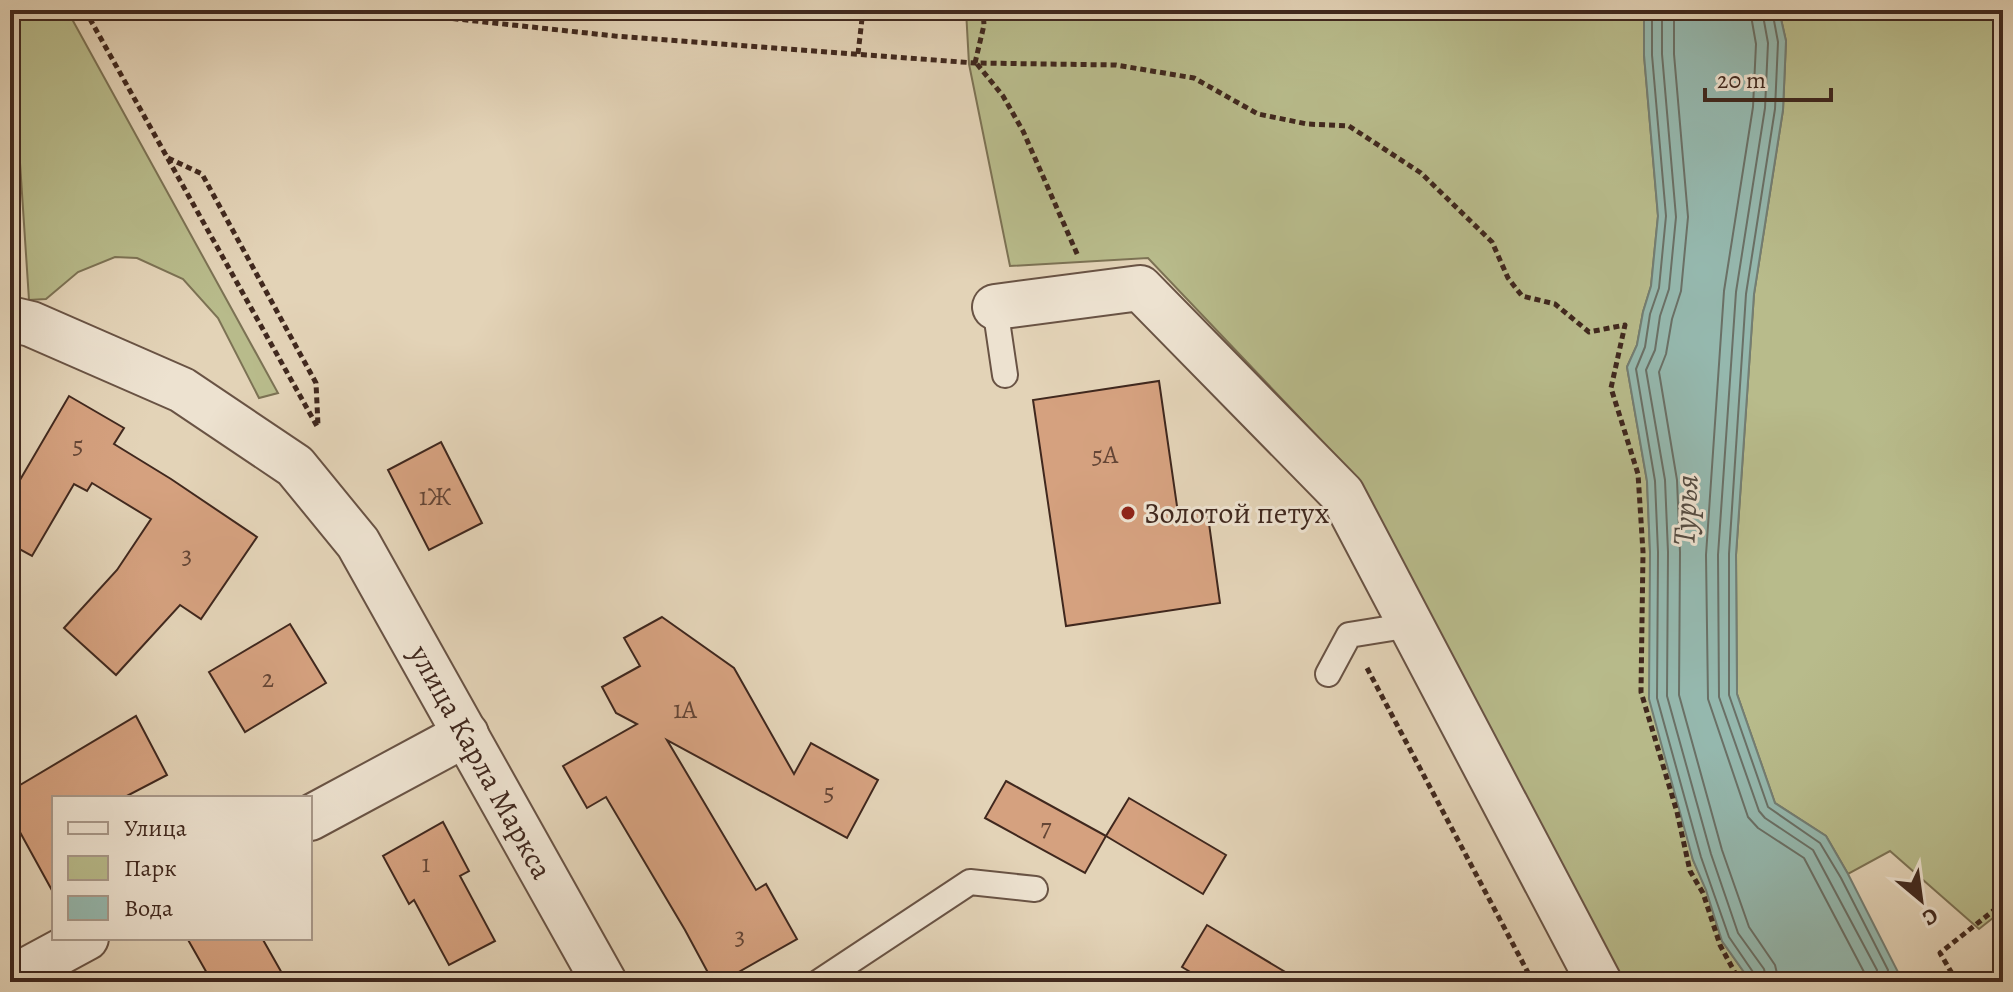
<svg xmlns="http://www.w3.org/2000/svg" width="2013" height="992" font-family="Alegreya,serif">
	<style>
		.green { fill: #b8bb8b; stroke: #7c7254; stroke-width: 2 }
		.water { fill: #95b8ae; stroke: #737e74; stroke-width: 2 }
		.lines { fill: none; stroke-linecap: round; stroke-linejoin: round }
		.shore { stroke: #6a7066; stroke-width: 2 }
		.building { fill: #d5a17f; stroke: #40281e; stroke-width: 2 }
		.service-casing { stroke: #695344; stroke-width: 28 }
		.minor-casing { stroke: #695344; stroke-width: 48 }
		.path { stroke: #40281e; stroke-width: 5; stroke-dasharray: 6 4; stroke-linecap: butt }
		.service { stroke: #ede2d0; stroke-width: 24 }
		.minor { stroke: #ede2d0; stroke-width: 44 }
		.poi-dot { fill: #8f2418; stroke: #ede2d0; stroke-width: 3 }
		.labels { text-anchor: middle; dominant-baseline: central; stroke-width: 6; stroke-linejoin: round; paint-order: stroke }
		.number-label { font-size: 26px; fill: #654636 }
		.poi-label { font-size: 30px; fill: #40281e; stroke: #ede2d0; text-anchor: start }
		.street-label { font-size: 30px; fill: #40281e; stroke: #ede2d0 }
		.water-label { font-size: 32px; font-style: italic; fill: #554c42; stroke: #ede2d0 }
	</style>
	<rect width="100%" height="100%" fill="#e3d3b7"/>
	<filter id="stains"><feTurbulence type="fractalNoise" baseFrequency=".0025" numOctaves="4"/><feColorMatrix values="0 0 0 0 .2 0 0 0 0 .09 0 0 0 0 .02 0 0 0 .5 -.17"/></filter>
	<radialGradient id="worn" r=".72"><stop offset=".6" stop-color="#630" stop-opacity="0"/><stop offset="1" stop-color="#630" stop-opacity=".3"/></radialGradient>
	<g class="green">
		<path d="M10,10h57l211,383 -19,5 -41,-80 -35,-39 -46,-21 -22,-1 -37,15 -32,27 -17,1z"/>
		<path d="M966,10h678v45l14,161 -7,70 -8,26 -6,33 -10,22 20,114 3,71 30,252 13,56 13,29 16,52 29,41h-89l-4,-6 -11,6h-32l-256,-502 -211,-222 -138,8 -41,-202z"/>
		<path d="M1779,10h224v900l-24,19 -89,-78 -42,23 -22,-38 -51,-33 -38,-109 -1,-139 18,-261 29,-184 3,-69z"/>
	</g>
	<path class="water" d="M1644,10h135l7,31 -3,69 -29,184 -18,261 1,139 38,109 51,33 22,38 52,102 -12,6h-137l-29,-41 -16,-51 -13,-30 -44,-161 1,-147 -3,-71 -20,-114 10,-22 6,-33 8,-26 7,-70 -14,-161z"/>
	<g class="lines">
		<g class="shore">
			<path d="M1652,10v45l14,161 -7,72 -9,26 -5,33 -9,22 19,112 3,71 -1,146 44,159 28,80 26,38 2,7"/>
			<path d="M1662,10v44l14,163 -7,72 -9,27 -5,34 -9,20 19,110 3,72 -1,144 44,158 27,79 26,36 3,13"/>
			<path d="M1674,10v44l14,163 -7,74 -9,28 -6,35 -7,18 18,108 3,72 -1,143 43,155 27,77 26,38 4,17"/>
			<path d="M1750,10l6,34 -3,63 -29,184 -18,264 2,144 40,118 10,11 46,30 60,114v10"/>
			<path d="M1762,10l6,33 -3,65 -29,184 -18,263 1,142 40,114 6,7 48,32 64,120 -1,12"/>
			<path d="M1772,10l6,32 -3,67 -29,185 -17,260v141l39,112 52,36 21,35 47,92 -2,12"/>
		</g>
	</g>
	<g class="building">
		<path d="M1159,381l19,132 29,-4 13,94 -154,23 -33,-226z"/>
		<path d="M69,396l55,32 -10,16 57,35 86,58 -56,82 -21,-14 -64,70 -52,-47 53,-58 34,-51 -59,-36 -5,8 -13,-7 -42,72 -22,-12v-47z"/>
		<path d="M441,442l41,81 -53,27 -41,-80z"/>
		<path d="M662,617l72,51 60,106 17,-31 67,37 -31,58 -180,-98 89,150 10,-6 31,55 -76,43h-8l-28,-52 -79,-133 -19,11 -24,-42 74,-42 -21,-11 -14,-26 38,-21 -16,-28z"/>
		<path d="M290,624l36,59 -81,49 -36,-60z"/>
		<path d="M136,716l31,59 -44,23h-69v96l-44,-80v-23z"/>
		<path d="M1006,781l100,55 -21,37 -100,-55z"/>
		<path d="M1129,798l97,57 -23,39 -97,-58z"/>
		<path d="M443,822l26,49 -9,5 35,65 -46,24 -35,-65 -5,4 -26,-48z"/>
		<path d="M1207,925l95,57h-95l-25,-15z"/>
		<path d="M187,938h75l25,44h-75z"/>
	</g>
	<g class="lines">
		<defs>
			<g id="service">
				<path d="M995,307l10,68"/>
				<path d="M1328,674l21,-39 62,-10"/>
				<path d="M819,982l151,-100 65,7"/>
			</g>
			<g id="minor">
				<path d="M995,307l145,-19 202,206 257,488"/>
				<path d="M10,319l21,5 151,66 113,76 63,77 246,439"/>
				<path d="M310,818l156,-84"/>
				<path d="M10,979l76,-41"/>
			</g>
		</defs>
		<use href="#service" class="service-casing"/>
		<use href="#minor" class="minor-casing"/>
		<g class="path">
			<path d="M85,10l233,418"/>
			<path d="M373,10l242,26 360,27 141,2 78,13 64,36 49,10 42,2 72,47 71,69 16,36 14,18 33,8 34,28 36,-7 -14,63 27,86 5,78 -2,140 36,120 13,59 13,22 17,52 20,37"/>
			<path d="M858,54l5,-44"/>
			<path d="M975,63l9,-38 -1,-15"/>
			<path d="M977,64l26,32 20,35 55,125"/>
			<path d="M168,158l34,16 114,209 2,42"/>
			<path d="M1367,668l166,314"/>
			<path d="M1695,982l1,-2 4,2"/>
			<path d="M1957,982l-17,-29 63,-50"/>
		</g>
		<use href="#service" class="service"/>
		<use href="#minor" class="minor"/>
	</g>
	<circle class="poi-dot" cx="1128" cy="513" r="8"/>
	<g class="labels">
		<g class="number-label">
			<text x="78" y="444">5</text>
			<text x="1105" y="454">5А</text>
			<text x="435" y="496">1Ж</text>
			<text x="187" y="554">3</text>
			<text x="268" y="678">2</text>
			<text x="685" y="709">1А</text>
			<text x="829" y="791">5</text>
			<text x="1046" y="827">7</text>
			<text x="426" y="863">1</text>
			<text x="740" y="935">3</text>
		</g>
		<g class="poi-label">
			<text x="1144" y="513">Золотой петух</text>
		</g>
		<g class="street-label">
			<text transform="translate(481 762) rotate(61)">улица Карла Маркса</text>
		</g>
		<g class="water-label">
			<text transform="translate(1685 510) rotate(-87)">Турья</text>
		</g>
	</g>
	<rect width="2013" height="992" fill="none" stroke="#e3d3b7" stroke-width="40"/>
	<rect x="12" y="12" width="1989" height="968" fill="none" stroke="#40281e" stroke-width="4"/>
	<rect x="20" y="20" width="1973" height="952" fill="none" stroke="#40281e" stroke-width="2"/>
	<rect x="52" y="796" width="260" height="144" fill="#ede2d0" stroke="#a89889" stroke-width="2"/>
	<rect x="68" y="822" width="40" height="12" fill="#ede2d0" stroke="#a89889" stroke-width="2"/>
	<text x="124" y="836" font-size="24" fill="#40281e">Улица</text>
	<rect x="68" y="856" width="40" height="24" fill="#b8bb8b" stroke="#a89889" stroke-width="2"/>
	<text x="124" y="876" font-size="24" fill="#40281e">Парк</text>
	<rect x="68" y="896" width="40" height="24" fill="#95b8ae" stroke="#a89889" stroke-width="2"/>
	<text x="124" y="916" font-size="24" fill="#40281e">Вода</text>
	<g transform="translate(1921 900) rotate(151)" stroke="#ede2d0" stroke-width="6" paint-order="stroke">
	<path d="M0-6L14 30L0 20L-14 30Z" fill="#40281e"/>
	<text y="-12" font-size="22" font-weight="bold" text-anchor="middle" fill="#40281e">С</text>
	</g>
	<path d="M1705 88v12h126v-12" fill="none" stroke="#40281e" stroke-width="4"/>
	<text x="1717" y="88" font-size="24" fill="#40281e" stroke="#ede2d0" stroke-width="6" paint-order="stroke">20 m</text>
	<rect width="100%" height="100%" filter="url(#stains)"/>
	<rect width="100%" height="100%" fill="url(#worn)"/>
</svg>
